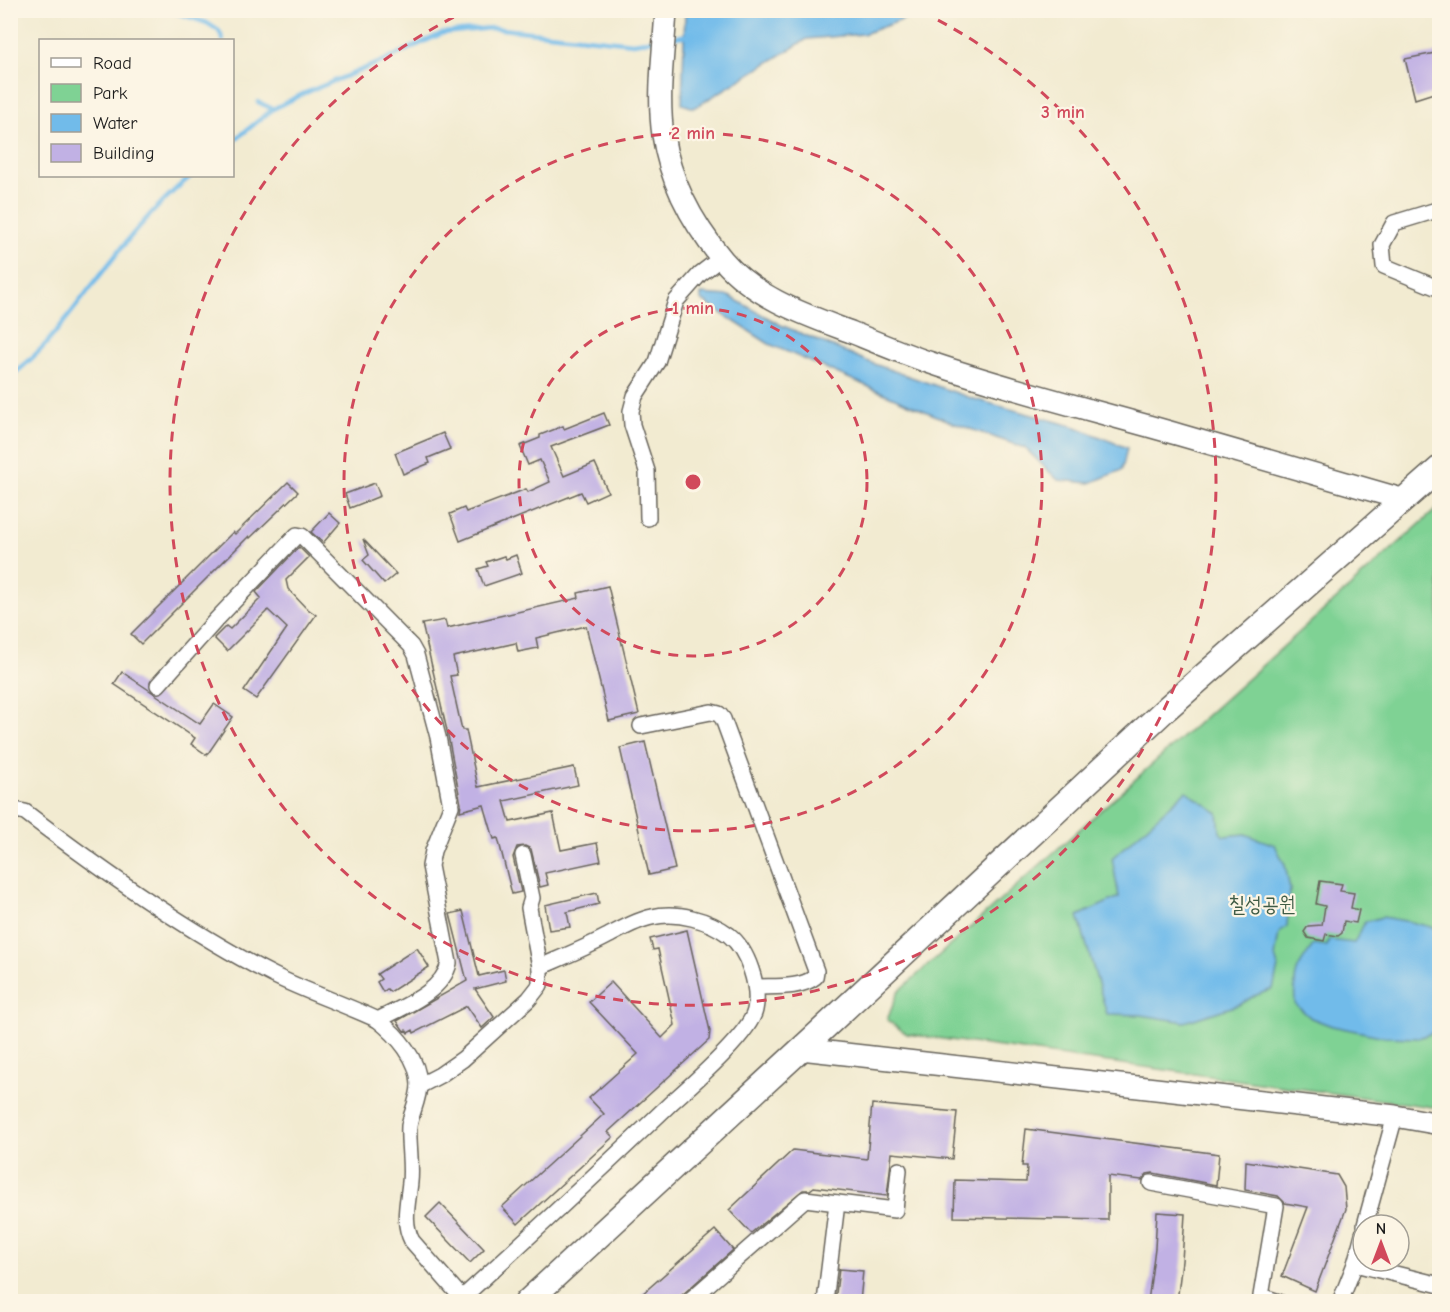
<svg xmlns="http://www.w3.org/2000/svg" width="1450" height="1312" font-family="'Comic Neue','Poor Story',sans-serif">
	<style>
		.green { fill: #7fd294; stroke: #4e7758; stroke-width: 1.5 }
		.water { fill: #71bbea; stroke: #466c83; stroke-width: 1.5 }
		.lines { fill: none; stroke-linecap: round; stroke-linejoin: round }
		.stream { stroke: #71bbea; stroke-width: 4.5 }
		.building { fill: #c1b1e4 }
		.street-casing { stroke: #67645b; stroke-width: 18 }
		.secondary-casing { stroke: #67645b; stroke-width: 24 }
		.primary-casing { stroke: #67645b; stroke-width: 27 }
		.street { stroke: #fff; stroke-width: 15 }
		.secondary { stroke: #fff; stroke-width: 21 }
		.primary { stroke: #fff; stroke-width: 24 }
		.ring { fill: none; stroke: #d1495b; stroke-width: 3; stroke-dasharray: 10 8 }
		.labels { text-anchor: middle; dominant-baseline: central; stroke-width: 4.5; stroke-linejoin: round; paint-order: stroke }
		.park-label { font-size: 21px; fill: #3f5c46; stroke: #fcf5e5 }
		.centre { fill: #d1495b; stroke: #fcf5e5; stroke-width: 3 }
		.ring-label { font-size: 18px; text-anchor: middle; font-weight: bold; fill: #d1495b; stroke: #fcf5e5; stroke-width: 4.5; stroke-linejoin: round; paint-order: stroke }
	</style>
	<rect width="100%" height="100%" fill="#fcf5e5"/>
	<filter id="ink" filterUnits="userSpaceOnUse"><feTurbulence type="fractalNoise" baseFrequency=".0167" numOctaves="2"/><feDisplacementMap in="SourceGraphic" scale="12" xChannelSelector="R" yChannelSelector="G"/><feConvolveMatrix kernelMatrix="1 2 1 2 8 2 1 2 1" color-interpolation-filters="sRGB"/></filter>
	<filter id="wash" filterUnits="userSpaceOnUse"><feTurbulence type="fractalNoise" baseFrequency=".008" numOctaves="4" result="noise"/><feDisplacementMap in="SourceGraphic" scale="24" xChannelSelector="R" yChannelSelector="G"/><feGaussianBlur stdDeviation="1.35" result="paint"/><feColorMatrix in="noise" values="0 0 0 0 0 0 0 0 0 0 0 0 0 0 0 0 0 1.4 0 .05"/><feComposite in="paint" operator="in"/></filter>
	<g filter="url(#wash)">
		<rect width="100%" height="100%" fill="#f2ebd1"/>
		<path class="green" d="M1439,507v601l-532,-74 -20,-14 11,-28z"/>
		<g class="water">
			<path d="M685,11v-1l233,1 -16,9 -39,14 -56,5 -113,69 -12,-4z"/>
			<path d="M701,294l28,2 52,29 93,39 100,35 102,28 51,21 -5,22 -32,13 -32,-3 -33,-32 -72,-25 -184,-79 -68,-44z"/>
			<path d="M1186,791l32,22 2,19 5,4 20,-2 30,11 10,20 5,24 -3,37 -8,7 -4,24 3,10 -5,22 -19,7 -13,8 -56,18 -44,-7 -34,-1 -29,-98 41,-19 -7,-39z"/>
			<path d="M1382,917l29,5 28,7v102l-21,7 -33,-1 -53,-11 -21,-8 -16,-14c-2,-32 1,-35 19,-60l13,2 2,-6 25,3 11,-21z"/>
		</g>
		<g class="lines">
			<g class="stream">
				<path d="M168,10l39,13 12,8 4,9"/>
				<path d="M670,38l18,-3"/>
				<path d="M258,102l15,7"/>
				<path d="M232,142l41,-33 32,-16 78,-32 60,-28 49,-5 141,15 25,-4"/>
				<path d="M10,378c14,-13 29,-25 40,-39 46,-55 85,-118 141,-163"/>
			</g>
		</g>
		<g id="blocks">
			<g class="building">
				<path d="M1440,52v39l-25,8 -10,-40z"/>
				<path d="M604,413l5,12 -58,22 13,29 31,-13 13,29 -22,10 -5,-10 -121,49 -10,-27 14,-6 2,4 60,-23 2,3 22,-10 -10,-22 -12,5 -8,-19 20,-8v-3l23,-9 1,3z"/>
				<path d="M443,433l7,16 -22,9 2,5 -27,11 -8,-21z"/>
				<path d="M288,482l10,10 -48,46 -1,-2 -108,108 -10,-10 102,-102 2,2z"/>
				<path d="M375,483l5,13 -30,12 -5,-14z"/>
				<path d="M329,513l11,10 -17,20 -12,-11z"/>
				<path d="M363,539l33,35 -12,10 -21,-24 6,-5z"/>
				<path d="M299,547l10,10 -23,23 2,9 17,18 11,8 -60,84 -12,-8 43,-63 -19,-18 -41,41 -13,-13 12,-12 4,3 31,-31 -5,-6z"/>
				<path d="M516,555l6,18 -38,13 -6,-17 10,-3 -2,-4 18,-6 2,3z"/>
				<path d="M608,586l31,128 -30,7 -23,-95 -50,12 2,10 -20,4 -2,-9 -63,14 4,18 -7,1 12,54h4l12,57 96,-20 4,18 -74,16 6,21 43,-9 8,37 36,-7 4,18 -56,12 3,12 -8,2 -9,-38 -6,-3 -8,1 -4,10 8,35 -9,2 -14,-56 -4,1 -10,-34 -24,6 1,-7 -13,-69 -26,-111 23,-4 2,8 132,-30 -1,-5z"/>
				<path d="M122,672l78,52 14,-20 19,13 -26,38 -16,-11 4,-6 -81,-54z"/>
				<path d="M645,742l30,127 -26,6 -29,-127z"/>
				<path d="M1320,881l22,3 -2,7 14,2 -3,15 8,2 -3,13 -12,-2 -2,12 -4,3 -12,-2 -2,7 -16,-3 -4,-6 4,-6 14,-1 3,-19 -9,-2z"/>
				<path d="M597,893l2,11 -32,8 3,15 -21,3 -4,-25z"/>
				<path d="M463,911l16,65 25,-6 2,11 -31,8 19,28 -12,11 -15,-22 -53,27 -1,-3 -5,3 -2,-3 -2,1 -7,-10 70,-40 -17,-67z"/>
				<path d="M687,930l23,101 -1,9 -101,92 5,5 -95,87 -16,-17 102,-93 -15,-16 49,-44 -49,-52 22,-20 51,56 13,-13 -17,-76 -5,1 -3,-11z"/>
				<path d="M417,948l12,19 -39,25 -3,-3 -4,3 -6,-10 4,-3 -4,-5z"/>
				<path d="M872,1104l85,8 -5,47 -60,-6 -5,43 -73,-9 -4,3h-7l-52,43 -22,-23 64,-60 74,9z"/>
				<path d="M1026,1129l193,25 -3,31 -63,-12 -6,1 -5,6 -34,-4v44l-154,-3 1,-37 71,2 1,-16h-5z"/>
				<path d="M1246,1161l91,14 7,12 2,22 -31,82 -33,-15 26,-69 -23,-4 -7,-7 -33,-6z"/>
				<path d="M440,1203l44,46 -14,14 -44,-46z"/>
				<path d="M1157,1212l28,2 -3,47 -5,41h-29l7,-54z"/>
				<path d="M715,1230l18,20 -59,52h-41z"/>
				<path d="M839,1269l24,2 -3,31h-25z"/>
			</g>
		</g>
	</g>
	<g filter="url(#ink)">
		<use href="#blocks" fill-opacity="0" stroke="#67645b" stroke-width="1.5"/>
		<g class="lines">
			<defs>
				<g id="street">
					<path d="M1440,209l-46,14 -12,22 2,21 56,23"/>
					<path d="M648,518l-1,-47 -15,-46 -1,-14 4,-15 22,-34 19,-61 24,-27 21,-16"/>
					<path d="M158,685l58,-65 81,-85 5,1 109,110 5,9 22,82 13,69 -18,45 -3,15 19,97c-6,29 -47,44 -71,57"/>
					<path d="M641,726l70,-14 8,2 4,5 93,252 -1,6c-15,12 -41,9 -59,10"/>
					<path d="M10,809l15,3c76,58 163,120 248,163 34,17 71,29 105,45 19,15 41,39 41,65 0,14 -8,28 -10,41 -1,19 3,38 1,56 -2,21 -8,40 2,59l50,57 1,4"/>
					<path d="M419,1086l21,-11 23,-16 66,-60 11,-14v-18l-11,-59 3,-10 -9,-43"/>
					<path d="M1151,1183l125,23 -15,90 18,6"/>
					<path d="M1365,1225l30,-109"/>
					<path d="M1355,1264l85,21"/>
					<path d="M462,1298c70,-64 140,-129 209,-195 20,-18 79,-69 84,-93 5,-23 -7,-60 -26,-75 -20,-15 -52,-24 -77,-18 -16,3 -32,13 -46,20 -21,11 -43,20 -66,30"/>
					<path d="M688,1302l117,-103 90,11 4,-40"/>
					<path d="M825,1302l12,-99"/>
					<path d="M1340,1302l15,-38 8,-30"/>
				</g>
				<g id="secondary">
					<path d="M666,10c-2,41 -9,84 -3,125 7,46 30,89 60,125 32,38 83,55 128,72 27,11 53,22 80,31 82,28 166,48 249,72 75,21 150,43 225,65"/>
					<path d="M801,1049l594,67 45,8"/>
				</g>
				<path id="primary" d="M527,1302l296,-273 343,-320 274,-241"/>
			</defs>
			<use href="#street" class="street-casing"/>
			<use href="#secondary" class="secondary-casing"/>
			<use href="#primary" class="primary-casing"/>
			<use href="#street" class="street"/>
			<use href="#secondary" class="secondary"/>
			<use href="#primary" class="primary"/>
		</g>
	</g>
	<g class="ring">
		<circle cx="693" cy="482" r="174"/>
		<circle cx="693" cy="482" r="349"/>
		<path d="M922 12A523 523 0 1 1 464 12"/>
	</g>
	<g class="labels">
		<g class="park-label">
			<text x="1262" y="904">칠성공원</text>
		</g>
	</g>
	<circle cx="693" cy="482" r="9" class="centre"/>
	<g class="ring-label">
		<text x="1063" y="118">3 min</text>
		<text x="693" y="139">2 min</text>
		<text x="693" y="314">1 min</text>
	</g>
	<rect width="1450" height="1312" fill="none" stroke="#fcf5e5" stroke-width="36"/>
	<rect x="39" y="39" width="195" height="138" fill="#fcf5e5" stroke="#a29e95" stroke-width="1.5"/>
	<rect x="51" y="58" width="30" height="9" fill="#ffffff" stroke="#a29e95" stroke-width="1.5"/>
	<text x="93" y="69" font-size="18" fill="#1c1c1c">Road</text>
	<rect x="51" y="84" width="30" height="18" fill="#7fd294" stroke="#a29e95" stroke-width="1.5"/>
	<text x="93" y="99" font-size="18" fill="#1c1c1c">Park</text>
	<rect x="51" y="114" width="30" height="18" fill="#71bbea" stroke="#a29e95" stroke-width="1.5"/>
	<text x="93" y="129" font-size="18" fill="#1c1c1c">Water</text>
	<rect x="51" y="144" width="30" height="18" fill="#c1b1e4" stroke="#a29e95" stroke-width="1.5"/>
	<text x="93" y="159" font-size="18" fill="#1c1c1c">Building</text>
	<g transform="translate(1381 1243)"><circle r="28" fill="#fcf5e5" stroke="#a29e95" stroke-width="1.5"/>
	<path d="M0-4.5L10 22L0 15L-10 22Z" fill="#d1495b"/>
	<text y="-9" font-size="16" font-weight="bold" text-anchor="middle" fill="#1c1c1c">N</text>
	</g>
</svg>
